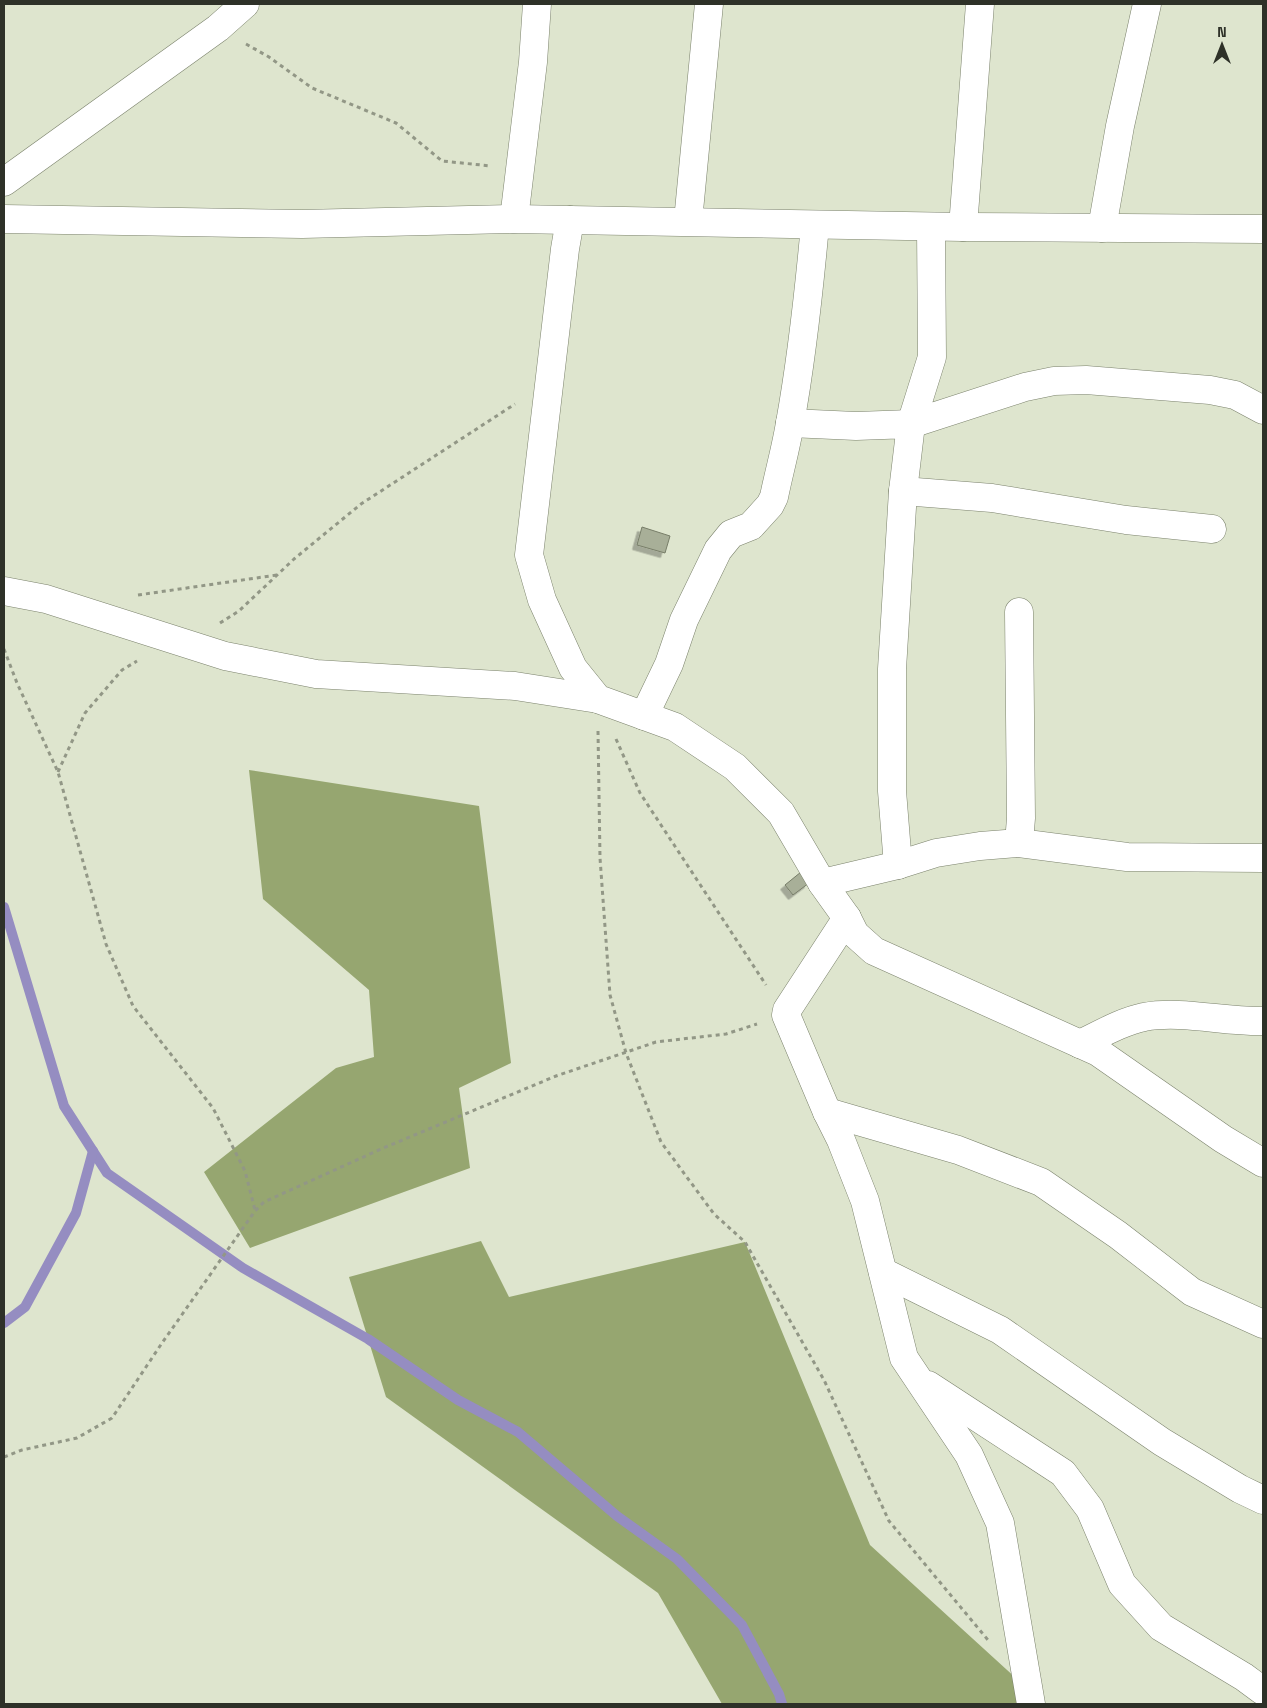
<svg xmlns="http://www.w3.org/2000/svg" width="1267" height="1708" font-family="'Space Grotesk',sans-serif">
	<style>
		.forest { fill: #96a670 }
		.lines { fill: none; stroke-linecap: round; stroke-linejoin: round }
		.stream { stroke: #958dc1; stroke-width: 10 }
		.building { fill: #a8af98; stroke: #777d68; filter: url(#shadow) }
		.minor-casing { stroke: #7b826c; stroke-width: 29 }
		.tertiary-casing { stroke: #7b826c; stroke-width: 29 }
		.path { stroke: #929786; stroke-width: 3; stroke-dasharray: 4 4; stroke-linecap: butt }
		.minor { stroke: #fff; stroke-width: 28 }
		.tertiary { stroke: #fff; stroke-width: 28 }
	</style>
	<defs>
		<filter id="shadow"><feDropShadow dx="-4.5" dy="4.5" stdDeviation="0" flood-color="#0004"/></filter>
	</defs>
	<rect width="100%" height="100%" fill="#dee5ce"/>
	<g class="forest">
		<path d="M249,770l230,36 32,257 -52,25 11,80 -220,80 -46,-76 132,-104 38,-11 -5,-67 -106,-91z"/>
		<path d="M481,1241l28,56 236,-55 125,303 158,144 3,15h-309l-64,-111 -272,-196 -37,-120z"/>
	</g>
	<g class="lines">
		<g class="stream">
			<path d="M4,907l60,199 43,67 136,95 125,71 90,61 60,32 99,84 60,43 65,66 37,69 3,10"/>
			<path d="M4,1323l21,-16 51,-94 17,-62"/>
		</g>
	</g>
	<g class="building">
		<path d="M642,527l28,9 -5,17 -28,-8z"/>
		<path d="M801,872l8,11 -16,12 -8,-10z"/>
	</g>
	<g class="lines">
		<defs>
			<g id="minor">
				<path d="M4,182l214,-154 27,-24"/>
				<path d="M514,219l19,-157 4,-58"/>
				<path d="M570,220l-5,29 -36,306 13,45 31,68 25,31 77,28 60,40 46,46 41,70 25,35 8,16 19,17 224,101 125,87 40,24"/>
				<path d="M688,221l21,-217"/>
				<path d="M931,227l1,130 -21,67 114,-37 29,-6 32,-1 124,10 25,5 28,15"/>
				<path d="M963,227l17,-223"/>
				<path d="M1102,228l18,-102 27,-122"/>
				<path d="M790,423l66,3 55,-2 -8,67 -11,178v122l6,74"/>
				<path d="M903,491l89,7 134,22 86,9"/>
				<path d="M4,591l42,8 179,57 91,18 199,12 83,13"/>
				<path d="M1019,612l2,206 -2,25"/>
				<path d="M644,716l25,-52 15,-44 34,-70 13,-16 20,-8 19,-21 4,-8c5,-25 12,-49 16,-74 12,-66 19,-132 25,-198"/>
				<path d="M822,883l76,-18 38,-12 44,-7 39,-3 108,14 136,1"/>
				<path d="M847,918l-60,92 -1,5 41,97 14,28 24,61 39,157 65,97 31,68 31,181"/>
				<path d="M1080,1044c21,-10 41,-22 64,-27 37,-7 81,5 119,4"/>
				<path d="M827,1112l131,38 83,32 77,53 74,57 71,32"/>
				<path d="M883,1272l117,58 162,112 78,47 23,11"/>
				<path d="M928,1385l135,88 27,36 32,75 39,43 83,50 19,14"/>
			</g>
			<path id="tertiary" d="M4,219l298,5 212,-5 449,8 300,2"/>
		</defs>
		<use href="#minor" class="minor-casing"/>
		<use href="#tertiary" class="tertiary-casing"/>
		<g class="path">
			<path d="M246,44l23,13 43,31 84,35 46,38 49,5"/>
			<path d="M138,595l139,-20"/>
			<path d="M220,623l19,-12 55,-52 67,-55 154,-100"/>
			<path d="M4,649l13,34 41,89 48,172 27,62 80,102 32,63 10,39"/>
			<path d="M598,731l2,127 10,137 16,58 35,89 53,72 31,28 79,138 65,141 99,119"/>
			<path d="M616,739l24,54 126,192"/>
			<path d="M58,772l27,-59 37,-43 15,-9"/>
			<path d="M4,1457l18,-7 55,-12 35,-20 50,-75 93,-132 9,-9 117,-53 175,-73 100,-34 70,-8 31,-10"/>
		</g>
		<use href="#minor" class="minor"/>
		<use href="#tertiary" class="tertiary"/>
	</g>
	<rect width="1267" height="1708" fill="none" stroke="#2e3128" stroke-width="10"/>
	<g transform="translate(1222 45)" stroke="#dee5ce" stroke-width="4" paint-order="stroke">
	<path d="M0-4L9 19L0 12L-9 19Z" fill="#2e3128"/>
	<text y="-8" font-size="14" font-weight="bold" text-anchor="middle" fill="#2e3128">N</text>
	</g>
</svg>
